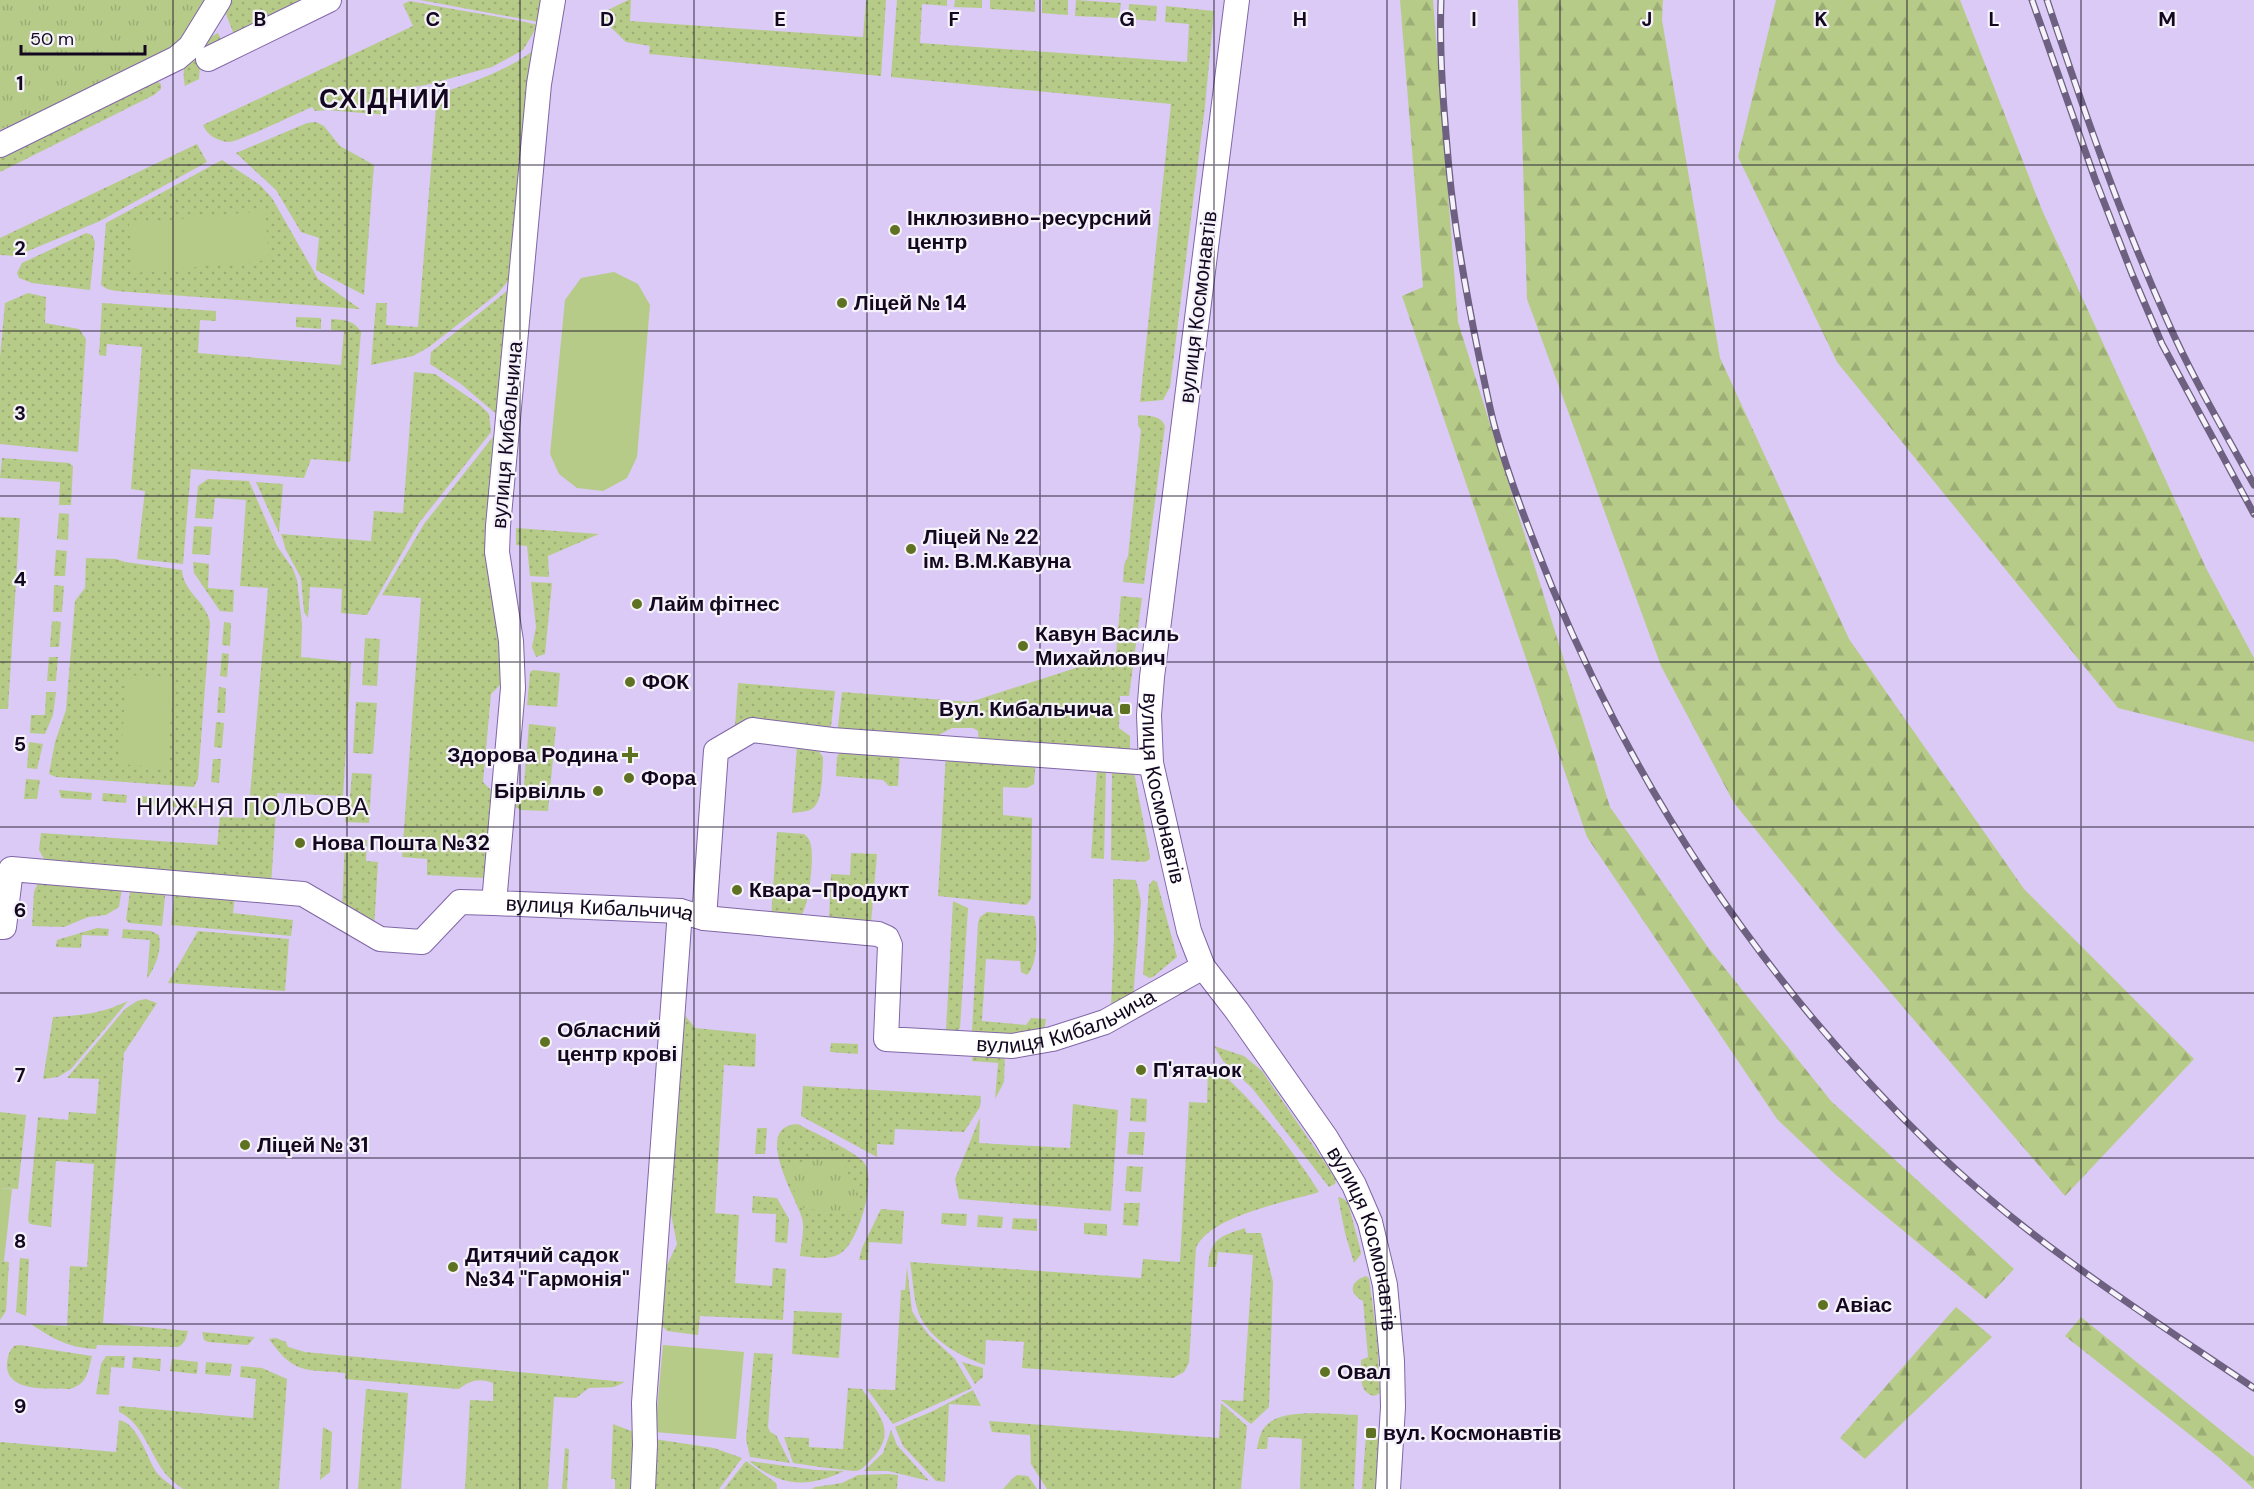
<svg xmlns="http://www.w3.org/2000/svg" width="2254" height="1489" font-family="'DM Sans',sans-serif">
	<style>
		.grass { fill: url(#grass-dots) }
		.forest { fill: url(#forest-firs) }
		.park { fill: url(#park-tufts) }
		.garden { fill: #b7cb88 }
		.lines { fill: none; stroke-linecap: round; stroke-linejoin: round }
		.minor-casing { stroke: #8066a7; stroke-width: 26 }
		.minor { stroke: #fff; stroke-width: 24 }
		.rail-casing { stroke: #6d6080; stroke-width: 7 }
		.rail { stroke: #f5f2f9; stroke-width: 4.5; stroke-dasharray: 14; stroke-linecap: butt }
		.grid { fill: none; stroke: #130820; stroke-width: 1.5; stroke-opacity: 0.55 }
		.poi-dot { fill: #5f7221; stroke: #f5f2f9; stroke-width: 2 }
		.labels { text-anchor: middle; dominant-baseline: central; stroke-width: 4.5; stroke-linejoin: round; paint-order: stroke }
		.poi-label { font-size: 21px; font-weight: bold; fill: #130820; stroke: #f5f2f9; text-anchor: start }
		.street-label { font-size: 21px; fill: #130820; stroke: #f5f2f9 }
		.quarter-label { font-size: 24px; letter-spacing: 1.5px; fill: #130820; stroke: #f5f2f9 }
		.district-label { font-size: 27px; font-weight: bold; letter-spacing: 1.5px; fill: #130820; stroke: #f5f2f9 }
		.grid-label { font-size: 20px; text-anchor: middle; font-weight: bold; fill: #130820; stroke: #f5f2f9; stroke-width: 4.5; stroke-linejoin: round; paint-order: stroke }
	</style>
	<defs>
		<pattern id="grass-dots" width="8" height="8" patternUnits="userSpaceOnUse" patternTransform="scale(1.5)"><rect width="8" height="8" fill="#b7cb88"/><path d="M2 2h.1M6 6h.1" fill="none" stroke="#9cad75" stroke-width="1.8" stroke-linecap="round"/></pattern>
		<pattern id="forest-firs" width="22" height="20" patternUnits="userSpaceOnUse" patternTransform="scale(1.5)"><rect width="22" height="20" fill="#b7cb88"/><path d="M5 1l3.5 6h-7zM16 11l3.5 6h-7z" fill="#9cad75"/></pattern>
		<pattern id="park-tufts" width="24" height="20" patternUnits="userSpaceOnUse" patternTransform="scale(1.5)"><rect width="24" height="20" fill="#b7cb88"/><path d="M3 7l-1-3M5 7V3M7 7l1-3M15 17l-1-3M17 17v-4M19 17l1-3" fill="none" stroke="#9cad75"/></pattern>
	</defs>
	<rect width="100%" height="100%" fill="#dacaf5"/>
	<g class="grass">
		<path d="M225,0h88l-78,37 -13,-33z"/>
		<path d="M420,0h123l-4,22z"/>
		<path d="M628,0h3l-1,21 233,16 3,-37h20l-5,76 -232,-22 1,-8 -24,-4 -28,-27z"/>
		<path d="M897,0h50v6l-25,-2 -2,39 267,19 2,-38 -24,-2 1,-16 48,5 -9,95 -35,281 -7,13 -23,2 31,-298 -280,-27z"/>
		<path d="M955,0h27v8l-28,-1z"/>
		<path d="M990,0h45v12l-45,-3z"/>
		<path d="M1042,0h26v15l-26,-2z"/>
		<path d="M1076,0l45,3 -2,15 -44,-2z"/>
		<path d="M410,1c43,9 86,14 128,24l-15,25 -31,17 -66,18 -33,5 -5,8 -1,17 -60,-5 -12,1 -3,-4c-12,5 -76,36 -83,35 -12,-1 -22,-7 -26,-17l210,-99 -10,-22z"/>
		<path d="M1129,4l28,2 -1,15 -28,-2z"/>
		<path d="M218,33l5,11 -23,22 -1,13 -14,7c-6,-30 10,-41 33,-53z"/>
		<path d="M534,50l-20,224 -17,20 -68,53 -16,9 -42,9 5,-62h11l-1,22 32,2 19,-232c34,-13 68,-23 97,-45z"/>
		<path d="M155,80l6,4v5l-7,6 -154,77v-19z"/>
		<path d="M316,122l8,4 16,20 34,19 -10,130 -48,-25 3,-32 -18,-6 -25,-42 -40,-37 71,-30z"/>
		<path d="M197,144l10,18 -107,59 -84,35 -16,-1v-17z"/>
		<path d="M222,160l38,25 12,13 46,81 42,30 -244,-18 -9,-2 -6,-4 5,-62z"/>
		<path d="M86,233l6,2 3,7 -5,48 -58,-7 -13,-5 -2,-5 5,-10z"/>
		<path d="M513,286l-12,132 -40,-34 -31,-20 1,-12z"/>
		<path d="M28,293l18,4 -1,26 34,6 7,10 -8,113 -78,-8v-87l5,-54z"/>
		<path d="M102,303l114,8v10l-16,-1 -2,33 143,12 3,-34 -13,-1v-11c13,1 23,1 30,13l-11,130 -39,-3 -7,19 -113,-9 -8,95 -46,-5 8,-68 -14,-2 11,-142 -35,-3 -1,12 -7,-1z"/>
		<path d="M296,317l25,1v11l-25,-2z"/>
		<path d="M414,372l21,2 45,31 9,9 2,18 -72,91 -52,92 -26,-2 1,-24 -32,-2 -2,31 -4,-6 -3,-34 -15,-28 -5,-16 90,7 3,-30 29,2z"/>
		<path d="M1138,415c10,1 23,0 27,11l-21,158 -21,-2 1,-17 4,-9 13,-126 -3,-5z"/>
		<path d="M500,428l5,252 -14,14 -8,88 9,9 -7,87 -58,-3v-16l-25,-2 19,-259 -39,-3 42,-71z"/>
		<path d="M2,458l67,5 4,3 -2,39h-12l1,-23 -60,-4z"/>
		<path d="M208,479l41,2 28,65 16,23 4,11 5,44 -1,33 50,5 -8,134 -66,-3 -6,93 -223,-20 -9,-16 2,-17 176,12 3,-28 28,1 20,-230 -28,-2 6,-86 -31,-2 -2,21 -18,-1 3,-32z"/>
		<path d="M256,482l27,2 -4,49z"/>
		<path d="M59,513l10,1 -1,26 -11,-1z"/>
		<path d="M0,517l20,1 -12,191h-8z"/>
		<path d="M194,526l18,1 -2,28 -18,-1z"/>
		<path d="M516,528l83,6 -51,22 1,21 -19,-1 -3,-30 -11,-1z"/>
		<path d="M56,550l11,1 -2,25h-11z"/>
		<path d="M86,558l30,1 9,3 57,8c1,22 25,32 28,53l-12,156 -4,8 -138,-10 -7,-3 6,-32 11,-32 9,-109 10,-13z"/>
		<path d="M193,562l16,2 -1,24 26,2 -1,22 -13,-1 -26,-38z"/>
		<path d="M531,582l21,1 -7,71 -9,3 -4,-10 4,-20z"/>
		<path d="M54,585l10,1 -2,26h-9z"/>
		<path d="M1121,596l21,2 -13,98h-9l-1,32 11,8v21l-151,-12 -1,-14 -5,-3h-21l-25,13 -90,-6 5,-43 128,10 146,-47z"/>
		<path d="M52,621l9,1 -2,25h-9z"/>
		<path d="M224,622l7,1 -1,23 -8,-1z"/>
		<path d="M365,638l15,1 -3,47 -15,-1z"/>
		<path d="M222,653l7,1 -2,23 -7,-1z"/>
		<path d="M49,657h9l-2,24h-9z"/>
		<path d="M533,670l27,3 -3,34 -30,-2 3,-33z"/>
		<path d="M738,683l97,8 -5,44 -14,-4 -81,-5z"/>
		<path d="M219,687l7,1 -1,25h-8z"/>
		<path d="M46,692h10l-3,23 -8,19 -15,-1 1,-18h14z"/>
		<path d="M356,702l21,1 -4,51 -20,-1z"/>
		<path d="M216,722l8,1 -2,25 -8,-1z"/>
		<path d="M529,724l27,3 -8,84 -28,-1 -9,-6 1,-15 12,-4z"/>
		<path d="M29,742l14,2 -6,25 -10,-1z"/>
		<path d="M797,747l20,2 6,8v5c-1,12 0,40 -11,47 -5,3 -14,3 -20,4z"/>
		<path d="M900,749l-2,37h-9l-6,-6 -47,-4 1,-19 3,-5z"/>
		<path d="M946,753l90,6 -2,25 -7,4 -24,-1v28l29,3 -1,81 -5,6 -88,-9z"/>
		<path d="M213,759h8l-2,24 -8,-1z"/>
		<path d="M1097,770h9l-2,89 -13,-1z"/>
		<path d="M1112,771l22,1 16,84v3l-5,3 -34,-2z"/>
		<path d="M352,773l20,1 -3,49 -24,-1 1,-12h3z"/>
		<path d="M26,779l14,1 -3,19h-13z"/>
		<path d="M59,790l33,3 -1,7 -30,-2z"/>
		<path d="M103,793l24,2 -1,8 -24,-2z"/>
		<path d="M139,796l23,2 -1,8 -23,-2z"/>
		<path d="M172,799l25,2v7l-26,-1z"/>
		<path d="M777,832l27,2c4,3 6,6 7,12 3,12 -2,63 -11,71h-29z"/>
		<path d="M345,838l22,2 -1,21 12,1 -4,66 -32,-18z"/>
		<path d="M851,853l26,1 -6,69 -42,-2 2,-47 19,1z"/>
		<path d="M1113,879l23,1 5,21 -8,97 -22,9 3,-69z"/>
		<path d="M1153,880l4,2 20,75 -24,20 -4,1 -6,-4 6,-89z"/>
		<path d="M123,882l-4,25 -13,8 -18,2 -24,10 -32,-1 2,-34 4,-9z"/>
		<path d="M131,884l35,3 -4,39 -33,-3 -3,-3z"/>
		<path d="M175,888l60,6 -2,19 60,7 -2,16 -120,-11z"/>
		<path d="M953,901l15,7 -8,120 -3,3h-11z"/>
		<path d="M987,912l47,4c4,14 4,49 -7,59l-6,-3 -1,-11 -34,-2 -4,62 44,4 5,-7 15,1 -2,11 -5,6 -64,-2 -3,-3 6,-108 2,-6z"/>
		<path d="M97,928l12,1 -1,7 -26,-1 -1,13 -25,-1 1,-7z"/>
		<path d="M123,929l28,2 8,4c3,15 -3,31 -12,44l3,-39 -28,-2z"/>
		<path d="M198,931l91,8h3h-3l-4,52 -117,-8z"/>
		<path d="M145,999l12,4 -33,50 -21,270 85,8c-2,8 -3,12 -10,16l-81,-2 -1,4c-27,-1 -43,-10 -65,-25l36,2 3,-60 17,1 7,-103 -38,-3 -5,66 -21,-3 -2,-4 10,-103 30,3 1,-8 27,2 3,-35 -32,-1 58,-69 12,-8z"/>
		<path d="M128,1001l-57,68 -13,8 -15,2 10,-62c31,-2 47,-3 75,-16z"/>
		<path d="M680,1009l15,19 61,6 -1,33 -31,-2 -9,148 24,2 -4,68 37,3 1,-18 13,1 -3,51 -83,-4 -2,19 -31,-4 -8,-8v-41l18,-38 -9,-45z"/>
		<path d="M831,1043l27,1v10l-28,-2z"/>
		<path d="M1214,1046l30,10 18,15 74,108 -1,5 -6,3 -77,-99 -29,-27z"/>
		<path d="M973,1052l32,2 -1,28 -9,17 3,-36 -26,-2z"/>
		<path d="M1212,1064c42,37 77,80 107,128 -32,10 -110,24 -123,56l-7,115 -5,9 -11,6 -151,-10 2,-26 -38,-2 -1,25c-25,-9 -55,-25 -66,-51 -6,-16 -6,-35 -9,-52l231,16 2,-19 37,3 9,-160 18,1 1,-37z"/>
		<path d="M803,1086l178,10 -1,11 -16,25 -69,-3 -1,16 -17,-1v13l-76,-41z"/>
		<path d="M1131,1098l16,1 -1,23 -16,-1z"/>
		<path d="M1073,1104l45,6 -7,101 -152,-12 -4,-20 25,-62 -1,26 91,5z"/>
		<path d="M0,1112l26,3 -8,74 -18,-1z"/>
		<path d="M798,1124c14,8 61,29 67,40 11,19 -7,78 -24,89 -11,8 -29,4 -41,3 1,-11 5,-27 2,-38 -5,-19 -51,-92 -4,-94z"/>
		<path d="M757,1128h10l-2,26h-10z"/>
		<path d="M1129,1132h16l-2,23 -16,-1z"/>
		<path d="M1127,1166l16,1 -2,25 -16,-1z"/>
		<path d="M753,1196l24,2 12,21 -2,24 -12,-1 1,-28 -24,-1z"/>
		<path d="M1338,1197l6,2 4,4 12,45 1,6 -7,9 -9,-30z"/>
		<path d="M1124,1203h16l-2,23 -15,-1z"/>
		<path d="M881,1209l23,2 -2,33 -33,-2 -1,18h-9l3,-12z"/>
		<path d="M942,1213l25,1 -1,12 -25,-2z"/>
		<path d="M978,1215l25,2 -1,11 -25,-1z"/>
		<path d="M1013,1218l24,1v12l-25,-2z"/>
		<path d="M1084,1223l23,1v12l-23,-2z"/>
		<path d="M1245,1228l1,5h15l12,49 -4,125 -18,17 -30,-24 22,1 10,-146 -35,-3 -2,15h-8c2,-29 13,-31 37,-39z"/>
		<path d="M20,1258l9,1 -3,57 -10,-4z"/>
		<path d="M0,1261l9,1 -3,49 -6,9z"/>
		<path d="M907,1267l5,44 6,10 11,14 26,24 17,29 -79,36 -26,-35 28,1 6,-100h4z"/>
		<path d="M1366,1276l3,2 8,59 3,56 -6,3c-17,-5 -12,-21 -13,-36l7,-3 -5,-56c-15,-8 -13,-20 3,-25z"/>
		<path d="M794,1311l48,2 -3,45 -47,-4z"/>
		<path d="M202,1332l53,5 -7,8 -40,-3 -4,-2z"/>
		<path d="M276,1338l10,4 2,5 17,5 320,30 -11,5 -25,1 -13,10 -22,-1 -6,92h-83l5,-89 23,1v-18c-13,-5 -23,-3 -34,6l-114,-10v-6c-41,-4 -50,2 -76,-34z"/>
		<path d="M20,1345l72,11c-4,16 -5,29 -23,33 -20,-1 -64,4 -62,-26 1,-7 2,-12 7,-17z"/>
		<path d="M754,1353l19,1 -5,73 2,5 6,3 14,28 -40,-6 -4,-18z"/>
		<path d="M106,1356h19l-1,12 -13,-1 -2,28 -13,-1 5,-30z"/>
		<path d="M133,1357l28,2 -1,12 -28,-3z"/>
		<path d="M172,1359l26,3 -1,12 -27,-3z"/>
		<path d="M206,1362l26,2 -2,12 -25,-2z"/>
		<path d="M962,1362l21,6v9l-8,7z"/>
		<path d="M241,1366l21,2 25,11 -8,110h-96c-6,-5 -13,-9 -18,-16 -15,-19 -23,-51 -46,-61v-6l134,12 3,-39 -16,-2z"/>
		<path d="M848,1388l14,1c18,27 37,44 7,73 -4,4 -9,10 -16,9 -19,-2 -40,-5 -60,-8l-9,-26 25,1v9l34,2z"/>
		<path d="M366,1389l42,4 -7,96h-43z"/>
		<path d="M973,1390l8,16 -32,-2 -4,78 -9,-1 -33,-35 -8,-19 38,-16z"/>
		<path d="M1221,1403l26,23 -6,63h-194l-16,-25 -1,-29 -38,-3 -3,-11 230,17z"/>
		<path d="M1358,1415l-4,74h-54l2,-50 -34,-2 -1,12h-10c2,-10 3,-19 12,-26 17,-15 66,-8 89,-8z"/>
		<path d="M119,1420c19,3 28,39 38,53 5,6 13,11 19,16h-176v-47l116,10z"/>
		<path d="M613,1424l26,10v55h-24v-10h-4z"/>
		<path d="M323,1427l9,5 -2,40 -10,8z"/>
		<path d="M891,1430l6,15 32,36 -41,-10h-24l19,-18z"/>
		<path d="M1366,1434l14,1 -3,54h-15z"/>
		<path d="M654,1439l60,9 28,10 -23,31h-71z"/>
		<path d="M565,1448l4,1 -2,40h-5z"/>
		<path d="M746,1461l30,22 1,6h-53z"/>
		<path d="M749,1461l67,9 28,1c-37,18 -64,15 -95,-10z"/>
		<path d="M888,1474l10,1 -1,14h-85l3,-2 27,-4 16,-8z"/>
		<path d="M1017,1475l11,1 9,13h-34l10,-11z"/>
	</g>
	<g class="forest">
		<path d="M1400,0h33l25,322 152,485 97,139 124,155 183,168 -28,30 -150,-124 -59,-56 -190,-282 -185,-541 21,-9z"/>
		<path d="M1518,0h145l-1,20 58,338 129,281 175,250 170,170 -129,137 -228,-266 -103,-127 -73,-137 -134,-367z"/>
		<path d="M1776,0h184l82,210 164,358 48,90v84l-136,-34 -281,-346 -99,-205z"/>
		<path d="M1956,1307l36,30 -127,122 -25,-21z"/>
		<path d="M2081,1317l173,140v32l-36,-32 -153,-121z"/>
	</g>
	<g class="park">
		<path d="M0,0h213l-33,46 -118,58 -62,26z"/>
		<path d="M833,1145l30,58 -8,9 -51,-3 -20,-38z"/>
	</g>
	<g class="garden">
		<path d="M265,211l4,49 -135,13 -5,-49z"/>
		<path d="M614,272l24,12 12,21 -13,152 -10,21 -24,13 -26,-3 -18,-14 -9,-20 15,-154 16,-22z"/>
		<path d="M127,675l47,3 -7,90 -47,-4z"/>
		<path d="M0,1188l12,1 -8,72h-4z"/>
		<path d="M663,1345l81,7 -8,87 -81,-7z"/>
	</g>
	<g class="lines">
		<defs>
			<g id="minor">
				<path id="s1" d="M553,0l-14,84 -41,442 -1,26 14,89 2,47 -19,215 186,8 24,7 174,16 9,4 3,7 -4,94 126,7 40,-7 53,-17 98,-55"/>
				<path id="s2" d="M1237,0l-85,677 -3,38 2,48 38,168 14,36 34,44 89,127 28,47 16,37 15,63 7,76 1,46 -5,82"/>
				<path d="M208,59l121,-59"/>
				<path d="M0,145l177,-87 13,-11 29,-47"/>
				<path d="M704,918l12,-167 36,-21 80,10 319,23"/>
				<path d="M0,927h4l7,-58 292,25 77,45 42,3 38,-40 34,1"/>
				<path d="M643,1489l2,-44 -1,-42 36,-492"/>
			</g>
		</defs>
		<use href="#minor" class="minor-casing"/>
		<use href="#minor" class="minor"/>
		<defs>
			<g id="rail">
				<path d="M1441,0c-2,56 3,113 8,169 6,65 18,129 31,192 5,22 9,45 15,67 15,54 36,107 57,159 89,214 217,402 383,563 94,91 211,165 319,238"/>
				<path d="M2032,0l63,179 37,95 30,70 92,170"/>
				<path d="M2047,0c36,108 73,216 120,320 25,57 57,111 87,165"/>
			</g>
		</defs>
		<use href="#rail" class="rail-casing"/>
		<use href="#rail" class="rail"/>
	</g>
	<path class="grid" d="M173,0v1489M347,0v1489M520,0v1489M694,0v1489M867,0v1489M1040,0v1489M1214,0v1489M1387,0v1489M1560,0v1489M1734,0v1489M1907,0v1489M2081,0v1489M0,165h2254M0,331h2254M0,496h2254M0,662h2254M0,827h2254M0,993h2254M0,1158h2254M0,1324h2254"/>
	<g class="poi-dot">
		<circle cx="895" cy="230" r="6"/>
		<circle cx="842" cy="303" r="6"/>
		<circle cx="911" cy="549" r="6"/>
		<circle cx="637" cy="604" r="6"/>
		<circle cx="1023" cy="646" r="6"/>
		<circle cx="630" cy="682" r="6"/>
		<rect x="1119" y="703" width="12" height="12" rx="3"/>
		<path d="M627 746h6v6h6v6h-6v6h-6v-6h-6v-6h6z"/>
		<circle cx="629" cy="778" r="6"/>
		<circle cx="598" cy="791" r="6"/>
		<circle cx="300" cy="843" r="6"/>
		<circle cx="737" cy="890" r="6"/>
		<circle cx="545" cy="1042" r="6"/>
		<circle cx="1141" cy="1070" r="6"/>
		<circle cx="245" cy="1145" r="6"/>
		<circle cx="453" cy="1267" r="6"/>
		<circle cx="1823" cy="1305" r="6"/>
		<circle cx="1325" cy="1372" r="6"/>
		<rect x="1365" y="1427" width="12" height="12" rx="3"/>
	</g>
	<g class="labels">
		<g class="poi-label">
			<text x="907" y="218">Інклюзивно-ресурсний<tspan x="907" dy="24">центр</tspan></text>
			<text x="854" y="303">Ліцей № 14</text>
			<text x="923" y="537">Ліцей № 22<tspan x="923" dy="24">ім. В.М.Кавуна</tspan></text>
			<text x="649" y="604">Лайм фітнес</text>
			<text x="1035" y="634">Кавун Василь<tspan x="1035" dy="24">Михайлович</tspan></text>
			<text x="642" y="682">ФОК</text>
			<text x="1113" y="709" text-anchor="end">Вул. Кибальчича</text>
			<text x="618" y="755" text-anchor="end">Здорова Родина</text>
			<text x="641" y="778">Фора</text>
			<text x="586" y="791" text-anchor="end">Бірвілль</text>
			<text x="312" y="843">Нова Пошта №32</text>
			<text x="749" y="890">Квара-Продукт</text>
			<text x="557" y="1030">Обласний<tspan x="557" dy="24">центр крові</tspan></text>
			<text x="1153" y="1070">П'ятачок</text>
			<text x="257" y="1145">Ліцей № 31</text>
			<text x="465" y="1255">Дитячий садок<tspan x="465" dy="24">№34 "Гармонія"</tspan></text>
			<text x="1835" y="1305">Авіас</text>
			<text x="1337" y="1372">Овал</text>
			<text x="1383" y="1433">вул. Космонавтів</text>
		</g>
		<g class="street-label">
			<text transform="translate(1198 307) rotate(-83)">вулиця Космонавтів</text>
			<text transform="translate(507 435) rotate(-85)">вулиця Кибальчича</text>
			<text stroke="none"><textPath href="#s2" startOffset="795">вулиця Космонавтів</textPath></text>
			<text stroke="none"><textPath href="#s1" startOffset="1014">вулиця Кибальчича</textPath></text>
			<text stroke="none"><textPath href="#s1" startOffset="1590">вулиця Кибальчича</textPath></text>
			<text stroke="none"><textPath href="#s2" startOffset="1299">вулиця Космонавтів</textPath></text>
		</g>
		<g class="quarter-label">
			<text x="253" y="806">НИЖНЯ ПОЛЬОВА</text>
		</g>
		<g class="district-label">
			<text x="385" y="98">СХІДНИЙ</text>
		</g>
	</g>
	<g class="grid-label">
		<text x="260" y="26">B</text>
		<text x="433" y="26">C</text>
		<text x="607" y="26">D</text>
		<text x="780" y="26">E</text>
		<text x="954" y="26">F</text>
		<text x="1127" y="26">G</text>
		<text x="1300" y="26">H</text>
		<text x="1474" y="26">I</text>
		<text x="1647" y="26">J</text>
		<text x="1821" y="26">K</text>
		<text x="1994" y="26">L</text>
		<text x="2167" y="26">M</text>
		<text x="20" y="90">1</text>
		<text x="20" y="255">2</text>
		<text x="20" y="420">3</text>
		<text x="20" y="586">4</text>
		<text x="20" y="751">5</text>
		<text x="20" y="917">6</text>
		<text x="20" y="1082">7</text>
		<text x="20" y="1248">8</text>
		<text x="20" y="1413">9</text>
	</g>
	<path d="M21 45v9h124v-9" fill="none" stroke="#130820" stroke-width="3"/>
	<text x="30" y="45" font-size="18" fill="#130820" stroke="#f5f2f9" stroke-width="4.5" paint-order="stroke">50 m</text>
</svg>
